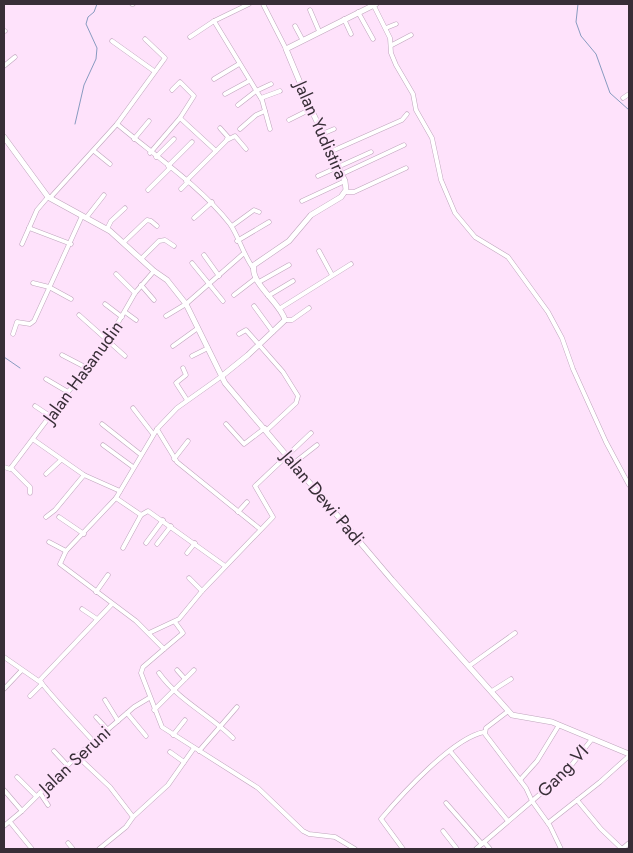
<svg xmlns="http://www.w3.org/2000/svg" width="633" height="853" font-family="Jost,sans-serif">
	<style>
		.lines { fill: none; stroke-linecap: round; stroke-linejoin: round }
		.stream { stroke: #889bc0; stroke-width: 1 }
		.street-casing { stroke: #bfa5bc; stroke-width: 5 }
		.secondary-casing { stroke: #bfa5bc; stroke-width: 6 }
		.street { stroke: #fff; stroke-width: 4 }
		.secondary { stroke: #fff; stroke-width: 5 }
		.labels { text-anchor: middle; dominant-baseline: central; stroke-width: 4; stroke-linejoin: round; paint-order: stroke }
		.street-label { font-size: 18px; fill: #382e37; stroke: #fee2fb }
	</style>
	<rect width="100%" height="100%" fill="#fee2fb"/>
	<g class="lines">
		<g class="stream">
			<path d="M578,4l-2,18 5,14 15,18 14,39 19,17"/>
			<path d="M75,124l9,-39 12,-26 1,-11 -11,-24 2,-7 6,-5 3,-8"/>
			<path d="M4,357l16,11"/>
		</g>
		<defs>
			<g id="street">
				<path d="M132,4h1"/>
				<path d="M249,4l-35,17 48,79 8,29"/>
				<path d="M263,4l23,45"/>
				<path d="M373,4l17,34 1,15 5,12 17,29 3,16 16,28 9,42 14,33 20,24 33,20 40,55 14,26 11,31 33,73 23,43"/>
				<path d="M310,10l9,21"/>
				<path d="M358,12l15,27"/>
				<path d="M344,19l7,15"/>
				<path d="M295,26l7,13"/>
				<path d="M386,28l10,-4"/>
				<path d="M4,31h1"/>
				<path d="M190,37l24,-16"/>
				<path d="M112,41l42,30"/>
				<path d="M392,45l19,-10"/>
				<path d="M4,66l11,-9"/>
				<path d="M214,79l25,-15"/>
				<path d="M225,94l24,-13"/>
				<path d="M261,98l19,-7"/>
				<path d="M623,98l6,-4"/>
				<path d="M238,105l18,-14 15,-7"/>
				<path d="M180,118l36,33"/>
				<path d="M289,120l22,-11"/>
				<path d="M117,124c37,31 83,62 113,100 8,11 13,30 23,44"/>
				<path d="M240,129l16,-14 9,-4"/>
				<path d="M322,134l12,-5"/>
				<path d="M134,139l15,-18"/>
				<path d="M227,140l8,-4 11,13"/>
				<path d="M94,151l16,13"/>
				<path d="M332,151l70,-31 5,-6"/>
				<path d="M150,153l30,-35 14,-22 -14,-14 -8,8"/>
				<path d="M156,157l18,-18"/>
				<path d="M168,166l24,-24"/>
				<path d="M342,174l62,-29"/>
				<path d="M318,176l53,-24"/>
				<path d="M186,181l40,-40 2,-4 -8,-9"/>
				<path d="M181,189l7,-7"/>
				<path d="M148,190l22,-22"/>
				<path d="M345,192h9l52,-24"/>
				<path d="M50,198l67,-74 48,-66 -20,-19"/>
				<path d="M302,201l43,-20"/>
				<path d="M86,218l18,-23"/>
				<path d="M194,218l18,-16"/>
				<path d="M232,226l22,-16 5,2"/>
				<path d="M29,228l42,16"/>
				<path d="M107,229l4,-8 14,-13"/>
				<path d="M237,241l32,-19"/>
				<path d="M124,242l23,-22 4,1 6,5"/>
				<path d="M22,244l15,-34 11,-13"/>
				<path d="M319,251l13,24"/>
				<path d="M204,255l15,21"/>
				<path d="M141,259l18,-18 6,-1 9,6"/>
				<path d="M192,263l31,38"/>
				<path d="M116,274l19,19"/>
				<path d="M259,282l30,-17"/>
				<path d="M33,283l16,4 22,12"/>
				<path d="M141,285l13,15"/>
				<path d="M234,295l22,-17"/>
				<path d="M268,296l25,-15"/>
				<path d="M105,304l17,13"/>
				<path d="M254,306l19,26"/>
				<path d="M279,309l72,-45"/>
				<path d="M125,312l11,8"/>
				<path d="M79,315l46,41"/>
				<path d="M166,316l20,-12 57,-50"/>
				<path d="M285,320h7l17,-12"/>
				<path d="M13,334l4,-12 13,2 4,-3 48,-105"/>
				<path d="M239,334l7,-4 37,42 15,24 -2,7 -29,27"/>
				<path d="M173,346l25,-18"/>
				<path d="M62,355l25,13"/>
				<path d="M192,356l16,-8"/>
				<path d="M183,368l3,7 -10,8 11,17"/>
				<path d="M222,376l-45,32 -20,21 -41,69 -50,53 -6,13 76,57 28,28 -21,18 -2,6 21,54 96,61 45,43 6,3 26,3 20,12"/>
				<path d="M46,379l22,13"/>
				<path d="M35,406l15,10"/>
				<path d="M133,408l20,26"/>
				<path d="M102,424l38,30"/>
				<path d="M226,424l18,20 21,-16"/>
				<path d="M157,429l20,33 83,67"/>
				<path d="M34,440l50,35 36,16"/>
				<path d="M103,445l30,22"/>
				<path d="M174,459l14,-18"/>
				<path d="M294,463l23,-18"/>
				<path d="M4,467l6,2 58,-77 32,-38 35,-61 19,-22"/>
				<path d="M11,468l19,19v6"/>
				<path d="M46,474l15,-14"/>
				<path d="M116,498l25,17 7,-4 77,55"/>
				<path d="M238,512l9,-10"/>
				<path d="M46,517l9,-7 29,-35"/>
				<path d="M59,517l25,17"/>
				<path d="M49,542l17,9"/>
				<path d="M146,543l17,-23"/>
				<path d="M157,544l14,-18"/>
				<path d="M123,548l18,-33"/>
				<path d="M187,553l8,-10"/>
				<path d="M189,578l13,13"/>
				<path d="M96,592l12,-17"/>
				<path d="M82,609l15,10"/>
				<path d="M149,633l30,-14 23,-28 71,-74 -18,-31 56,-53"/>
				<path d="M164,649l19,-16 -8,-11"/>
				<path d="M4,657l36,25"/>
				<path d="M469,666l46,-33"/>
				<path d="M177,670l8,9"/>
				<path d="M159,673c20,28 51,42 74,65"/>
				<path d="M4,689l17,-18"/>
				<path d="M492,691l19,-12"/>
				<path d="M30,696l12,-12"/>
				<path d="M105,700l13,21"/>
				<path d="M154,710l40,-40"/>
				<path d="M127,713l19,23"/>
				<path d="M96,717l12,13"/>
				<path d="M173,735l12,-15"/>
				<path d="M94,742c-8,-9 -53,-57 -54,-62l72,-76"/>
				<path d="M54,751l13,14"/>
				<path d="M199,751l38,-44"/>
				<path d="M450,751l58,70"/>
				<path d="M170,752l14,10"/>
				<path d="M77,756l33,31 23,30"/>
				<path d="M17,777l19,19"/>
				<path d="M520,780l17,-19 22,-36"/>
				<path d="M4,790l18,21"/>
				<path d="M40,793l8,12"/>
				<path d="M577,800l24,29 21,20"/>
				<path d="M446,803l36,41"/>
				<path d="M10,822l22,27"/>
				<path d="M548,823l52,-41 29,-26"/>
				<path d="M4,826l18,-15 55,-55 57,-49 15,-9"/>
				<path d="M443,831l14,18"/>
				<path d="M484,842l6,7"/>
				<path d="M68,843l5,6"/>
				<path d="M99,849l27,-22 7,-10 35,-32 26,-37"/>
				<path d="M403,849l-22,-30c21,-25 72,-81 103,-87"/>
				<path d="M476,849l56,-48 -6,-13 -41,-54 1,-6 21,-16"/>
				<path d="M561,849l-11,-23 -18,-25 34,-29 26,-33"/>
				<path d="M622,849l7,-6"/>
			</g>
			<g id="secondary">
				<path d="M4,137l44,60 62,34 44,40 13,9 19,24 39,79 167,197 120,135 40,7 77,32"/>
				<path d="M222,376l26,-21 37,-35c-4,-17 -36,-37 -31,-55l35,-24 22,-26 30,-18 5,-7 -1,-9 -34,-72 -25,-60 90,-45"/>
			</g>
		</defs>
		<use href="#street" class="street-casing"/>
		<use href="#secondary" class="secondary-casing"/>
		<use href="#street" class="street"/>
		<use href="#secondary" class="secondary"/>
	</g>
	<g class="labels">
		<g class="street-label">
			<text transform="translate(321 130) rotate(66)">Jalan Yudistira</text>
			<text transform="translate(83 372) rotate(-54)">Jalan Hasanudin</text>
			<text transform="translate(323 498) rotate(50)">Jalan Dewi Padi</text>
			<text transform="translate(75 760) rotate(-43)">Jalan Seruni</text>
			<text transform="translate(563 771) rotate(-46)">Gang VI</text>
		</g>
	</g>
	<rect width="633" height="853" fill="none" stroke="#382e37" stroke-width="10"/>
</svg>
